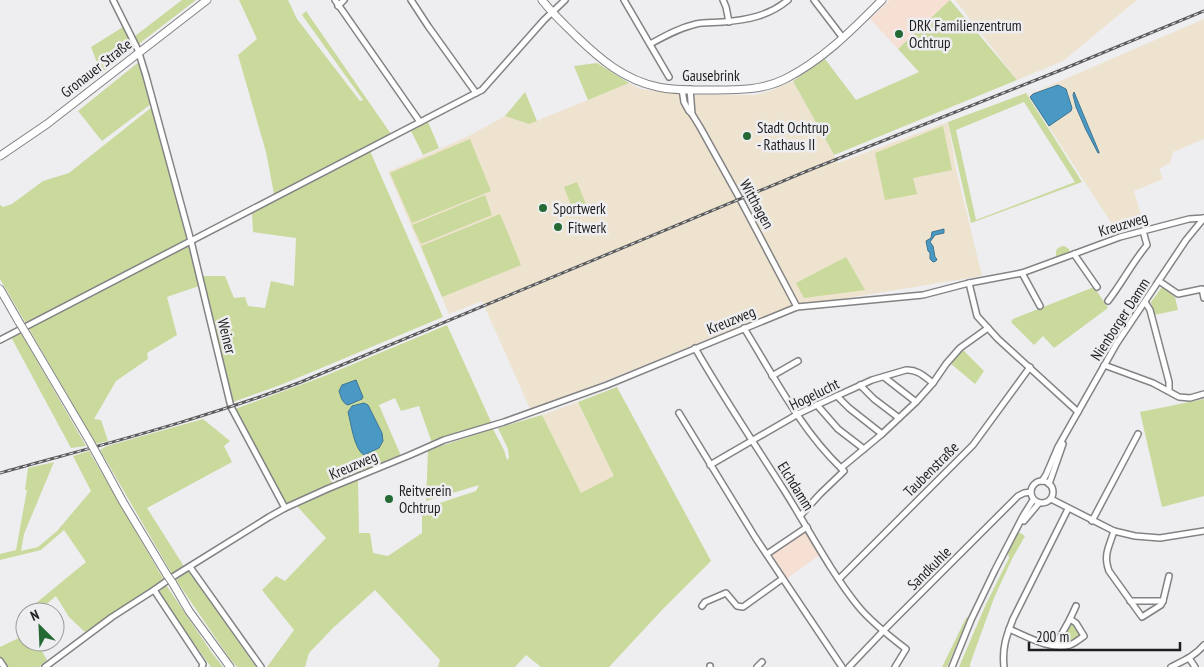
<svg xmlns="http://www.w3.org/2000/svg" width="1204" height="667" font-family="'PT Sans Narrow',sans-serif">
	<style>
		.commercial { fill: #eee3ce }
		.education { fill: #f6dfd3 }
		.green { fill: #cad99c; fill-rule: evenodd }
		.water { fill: #4a99c5; stroke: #3d7493 }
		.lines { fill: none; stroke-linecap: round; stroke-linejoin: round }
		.minor-casing { stroke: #838386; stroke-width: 8 }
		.major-casing { stroke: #838386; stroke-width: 9 }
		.minor { stroke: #fff; stroke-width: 5 }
		.major { stroke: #fff; stroke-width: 7 }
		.rail-casing { stroke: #5c5c5e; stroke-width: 3 }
		.rail { stroke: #eeeef1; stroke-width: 1; stroke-dasharray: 4; stroke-linecap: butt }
		.major-bridge-casing { stroke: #838386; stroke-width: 9; stroke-linecap: butt }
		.major-bridge { stroke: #fff; stroke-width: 7 }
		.poi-dot { fill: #256935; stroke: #eeeef1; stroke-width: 2 }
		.labels { text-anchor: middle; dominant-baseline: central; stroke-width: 5; stroke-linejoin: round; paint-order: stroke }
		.poi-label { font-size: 15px; fill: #1e1e1f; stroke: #eeeef1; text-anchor: start }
		.street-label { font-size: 15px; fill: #1e1e1f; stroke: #eeeef1 }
	</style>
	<rect width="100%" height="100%" fill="#eeeef1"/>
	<g class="commercial">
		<path d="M955,0h182l-74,61 -46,19z"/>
		<path d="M1204,19v120l-31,13 -3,11 -11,6 4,10 -29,12 10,35 -26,7 -90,-138z"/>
		<path d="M793,81l45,82 110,-41 8,47 26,107 -197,32 -254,103 -49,-110 -33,13 -61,-142 81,-36 36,-20 24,8 100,-41 11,6 37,5 78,1 14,-4z"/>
		<path d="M578,402l37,74 -34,18 -39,-79z"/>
	</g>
	<g class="education">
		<path d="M890,0h60l-52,49 -28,-30z"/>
		<path d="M806,532l2,2 13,20 -35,25 -14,-21 1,-4 30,-21z"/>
	</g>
	<g class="green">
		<path d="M182,0h14l-95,73 -10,-26 32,-20 8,12z"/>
		<path d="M239,0h49l9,19 63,82 3,-1 -61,-85 4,-4 85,123 -117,60 -8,-42 -28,-97 19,-16z"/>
		<path d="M950,0l67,80 -183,75 -41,-74 32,-22 31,41 63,-28 -21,-23z"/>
		<path d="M140,61l11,43 -49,37 -24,-30z"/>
		<path d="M597,63l32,20 -41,17 -14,-34z"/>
		<path d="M525,92l12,29 -8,3 -24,-8z"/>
		<path d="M1026,93l56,89 -111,41 -23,-101zM1024,102l51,80 -99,38 -20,-90z"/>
		<path d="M152,107l37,133 -155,85 155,-80 10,41 -32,11 10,38 -30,18 1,6 -32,22 -22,38 7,1 7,21 -12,3 -96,-165v-74l3,2 9,-3 31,-23 26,-8z"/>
		<path d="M428,122l11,26 -16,7 -12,-24z"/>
		<path d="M943,126l9,44 -39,8 4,16 -32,6 -10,-47z"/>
		<path d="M470,139l21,52 -79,32 -22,-50z"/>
		<path d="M370,151l73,166 -160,67 -50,18 -9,-37 -23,-89h24l9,22 11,-1 3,9 17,2 6,-27 23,5 2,-48 -43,-6 -1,-19z"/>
		<path d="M577,182l10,25 -13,6 -10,-26z"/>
		<path d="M485,195l7,20 -71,29 -9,-19z"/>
		<path d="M500,214l21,51 -79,32 -21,-51z"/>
		<path d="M1064,246l5,3 1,4 -13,5c-3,-7 0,-11 7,-12z"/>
		<path d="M846,257l19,33 -61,8 -8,-15z"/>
		<path d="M1094,287l14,21 -54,40 -11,-12 -9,9 -23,-23 2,-3z"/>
		<path d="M1162,287l13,10 3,13 -24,5 -3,-13z"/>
		<path d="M447,325l45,99 -48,13 -12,6 -13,-37 -18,5 -6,-13 -16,7 22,51 -114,49 -52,-96 87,-32z"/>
		<path d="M21,333l65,113 -15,2 -60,-111z"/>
		<path d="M963,350l21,21 -9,13 -25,-21z"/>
		<path d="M617,387l94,174 -49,49 -53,57h-68l-15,-12 -11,12h-77l2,-7 -65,-70 -42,38 -24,25 -4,14h-38l27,-37 -32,-40 14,-14 9,5 41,-43 -30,-33 57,-24 5,-1 1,53h11l3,20 15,3 34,-23v-24l54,-18 3,-6 -53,16 2,-51 65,-21 11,21 3,10 2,-2 -1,-9 -10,-21 44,-13 39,78 33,-17 -36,-74z"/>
		<path d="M1204,399v97l-42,11 -22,-95z"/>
		<path d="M203,419l27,22 -6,5 8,16 -85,46 38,60 -13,6 -72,-124 7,-4z"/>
		<path d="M89,451l75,129 -79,52 -16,-15 -13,-21 -19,16h-12v3l-1,-2 62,-51 -22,-32 -23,20 -41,10v-6l16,-4 11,-60h-2l3,-22 26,-6 -30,72 -3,17 17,-4 19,-16 34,-40 -18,-35z"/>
		<path d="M1017,531l8,5 -13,23 -18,39 -24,66v3h-11l27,-63 23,-46 -1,-6z"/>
		<path d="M189,571l67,96h-19l-7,-8 -54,-79z"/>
		<path d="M166,585l46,68 11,14h-12l-53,-74z"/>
		<path d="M970,616l-23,51h-5l24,-49z"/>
		<path d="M1071,623l4,2 5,8 -2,4 -8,5 -5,1 -3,-2c0,-6 5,-14 9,-18z"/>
		<path d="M25,635v7h12l10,18 -8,7h-33l-6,-10v-10z"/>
	</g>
	<g class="water">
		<path d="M1058,85l8,4 6,19 -1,3 -22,15 -19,-29 3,-3z"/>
		<path d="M1074,92l25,60v1h-1l-12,-23 -10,-23 -3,-12z"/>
		<path d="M944,229v4l-9,2 -5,7 3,4 2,11 2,2 -1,2 -3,1 -3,-3v-6l-2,-2 -2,-10 5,-3 1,-6z"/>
		<path d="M356,380l7,17 -1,2 -14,6c-6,-2 -7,-8 -9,-14l3,-6z"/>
		<path d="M364,403l4,2 14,28 1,8 -4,7 -15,7c-10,-6 -13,-32 -16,-43l4,-6z"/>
	</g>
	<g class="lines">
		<defs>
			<g id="minor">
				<path d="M113,0l25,50 8,26 45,165 40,166 54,101"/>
				<path d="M335,0l85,122"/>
				<path d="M411,0l17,26 48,67"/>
				<path d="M624,0l45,77"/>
				<path d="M723,0l3,7 3,15"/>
				<path d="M814,0l29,38"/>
				<path d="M338,6l6,-6"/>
				<path d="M650,44c15,-8 29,-16 46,-20 9,-2 18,-1 27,-2 24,-2 46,-6 65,-22"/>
				<path d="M682,89l2,13 5,9 3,3 8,13 40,72 57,108"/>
				<path d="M690,89l2,25"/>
				<path d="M1074,254l23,33"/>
				<path d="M1022,273l18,33"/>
				<path d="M1159,281l19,13 24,-5 2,9"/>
				<path d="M969,283l8,33 21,23 80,73"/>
				<path d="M1108,301c14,-18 24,-38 39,-56l-4,-14"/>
				<path d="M1145,302l5,8 19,72v9"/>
				<path d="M744,328c29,47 57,102 97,140"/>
				<path d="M0,340l476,-247 6,-3 62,-70 21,-20"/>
				<path d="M695,348c28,49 59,95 89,142 24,38 46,81 74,116 13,16 31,30 48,43l-11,18"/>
				<path d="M1104,365l49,18 26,14 11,1 14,-4"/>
				<path d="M772,376l26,-15"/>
				<path d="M884,377l32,25"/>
				<path d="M860,385l14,14 25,19"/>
				<path d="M837,396l12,12 33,26"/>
				<path d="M817,405l21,24 26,20"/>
				<path d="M679,413l76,124 87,130"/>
				<path d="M710,465l88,-51 19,-9 55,-25 34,-10c11,-1 19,7 27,13"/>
				<path d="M841,468l41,-34 34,-32 17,-19 13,-19 14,-16 28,-20"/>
				<circle cx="1042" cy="492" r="11"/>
				<path d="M1042,481l4,-6 12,-28 59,-104 69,-103 18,-22"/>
				<path d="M1049,484l14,-40"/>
				<path d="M1051,499l63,32 21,5 25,2 44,-7"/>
				<path d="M800,516l20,-22 24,-23 -3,-3"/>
				<path d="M1024,521l15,-18"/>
				<path d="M1092,521l46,-87"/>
				<path d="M1114,531c-5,16 -11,24 -5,40l33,46 19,-12 2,-4 6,-25"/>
				<path d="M767,554l40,-27"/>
				<path d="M190,567l71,100"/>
				<path d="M839,579l134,-134 57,-78"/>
				<path d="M154,590l49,74 -1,3"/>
				<path d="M1130,601h33"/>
				<path d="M702,606l3,-4 21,-9 11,13 6,1 39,-28"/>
				<path d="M1070,619l6,-13"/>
				<path d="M1009,629c17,7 42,22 61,16 5,-2 10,-6 14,-9l-8,-13 -6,-4 -15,27"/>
				<path d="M1189,658l6,9"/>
				<path d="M0,661l4,6"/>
				<path d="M710,666v1"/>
				<path d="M45,667l67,-50 42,-27 17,-12 98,-61 16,-9 42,-19 83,-34 34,-15 60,-18 103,-37 190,-78 126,-12 46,-12 53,-10 52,-19 46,-17 69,-18 15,-1"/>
				<path d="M757,667l5,-5"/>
				<path d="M849,667l39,-41 130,-130 6,-3 7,-1"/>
				<path d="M952,667l19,-47 24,-50 28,-54 10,-16"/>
				<path d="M1004,667c-2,-19 2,-30 9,-48l55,-110"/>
				<path d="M1171,667c12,-6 24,-11 33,-22"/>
			</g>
			<g id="major">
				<path d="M542,0c10,13 22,24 34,36 24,23 48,44 82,51 18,4 38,3 57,3 24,0 48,0 70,-11 38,-19 68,-50 97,-79"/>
				<path d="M0,156l47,-32 160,-124"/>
				<path d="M0,289l19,33"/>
				<path d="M27,335l62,105"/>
				<path d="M99,458l24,44 44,73"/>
				<path d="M172,582l17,29 41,56"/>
			</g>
		</defs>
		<use href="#minor" class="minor-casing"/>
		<use href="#major" class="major-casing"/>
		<use href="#minor" class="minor"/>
		<use href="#major" class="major"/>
		<defs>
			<path id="rail" d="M0,473c101,-28 203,-54 301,-91l506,-211 254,-101 143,-59"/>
		</defs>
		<use href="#rail" class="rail-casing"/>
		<use href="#rail" class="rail"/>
		<defs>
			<g id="major-bridge">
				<path d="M19,322l8,13"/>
				<path d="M89,440l10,18"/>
				<path d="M167,575l5,7"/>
			</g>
		</defs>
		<use href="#major-bridge" class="major-bridge-casing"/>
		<use href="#major-bridge" class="major-bridge"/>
	</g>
	<g class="poi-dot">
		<circle cx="899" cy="34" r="5"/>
		<circle cx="747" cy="136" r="5"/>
		<circle cx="543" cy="208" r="5"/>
		<circle cx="558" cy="227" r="5"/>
		<circle cx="389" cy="499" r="5"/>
	</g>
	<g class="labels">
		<g class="poi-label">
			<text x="909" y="25">DRK Familienzentrum<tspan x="909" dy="17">Ochtrup</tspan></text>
			<text x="757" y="127">Stadt Ochtrup<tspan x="757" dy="17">- Rathaus II</tspan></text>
			<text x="553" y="208">Sportwerk</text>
			<text x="568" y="227">Fitwerk</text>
			<text x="399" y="490">Reitverein<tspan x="399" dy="17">Ochtrup</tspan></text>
		</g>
		<g class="street-label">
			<text transform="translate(96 68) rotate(-38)">Gronauer Straße</text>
			<text x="711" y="75">Gausebrink</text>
			<text transform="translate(757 204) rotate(61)">Witthagen</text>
			<text transform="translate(1123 224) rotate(-17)">Kreuzweg</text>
			<text transform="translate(1120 319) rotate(-57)">Nienborger Damm</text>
			<text transform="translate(731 320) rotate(-22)">Kreuzweg</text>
			<text transform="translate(227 336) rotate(76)">Weiner</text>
			<text transform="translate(814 394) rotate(-26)">Hogelucht</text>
			<text transform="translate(353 465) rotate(-23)">Kreuzweg</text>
			<text transform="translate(931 469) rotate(-45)">Taubenstraße</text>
			<text transform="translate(796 486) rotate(58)">Elchdamm</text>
			<text transform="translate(929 568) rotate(-45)">Sandkuhle</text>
		</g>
	</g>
	<g transform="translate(40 627) rotate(336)"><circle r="24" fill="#eeeef1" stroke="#9b9b9d"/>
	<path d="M0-4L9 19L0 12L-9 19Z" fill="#256935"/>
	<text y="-8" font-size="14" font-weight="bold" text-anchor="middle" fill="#1e1e1f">N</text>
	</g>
	<path d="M1029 642v8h151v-8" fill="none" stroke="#1e1e1f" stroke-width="2.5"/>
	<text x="1036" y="642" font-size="15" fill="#1e1e1f" stroke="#eeeef1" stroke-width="4" paint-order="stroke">200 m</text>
</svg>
